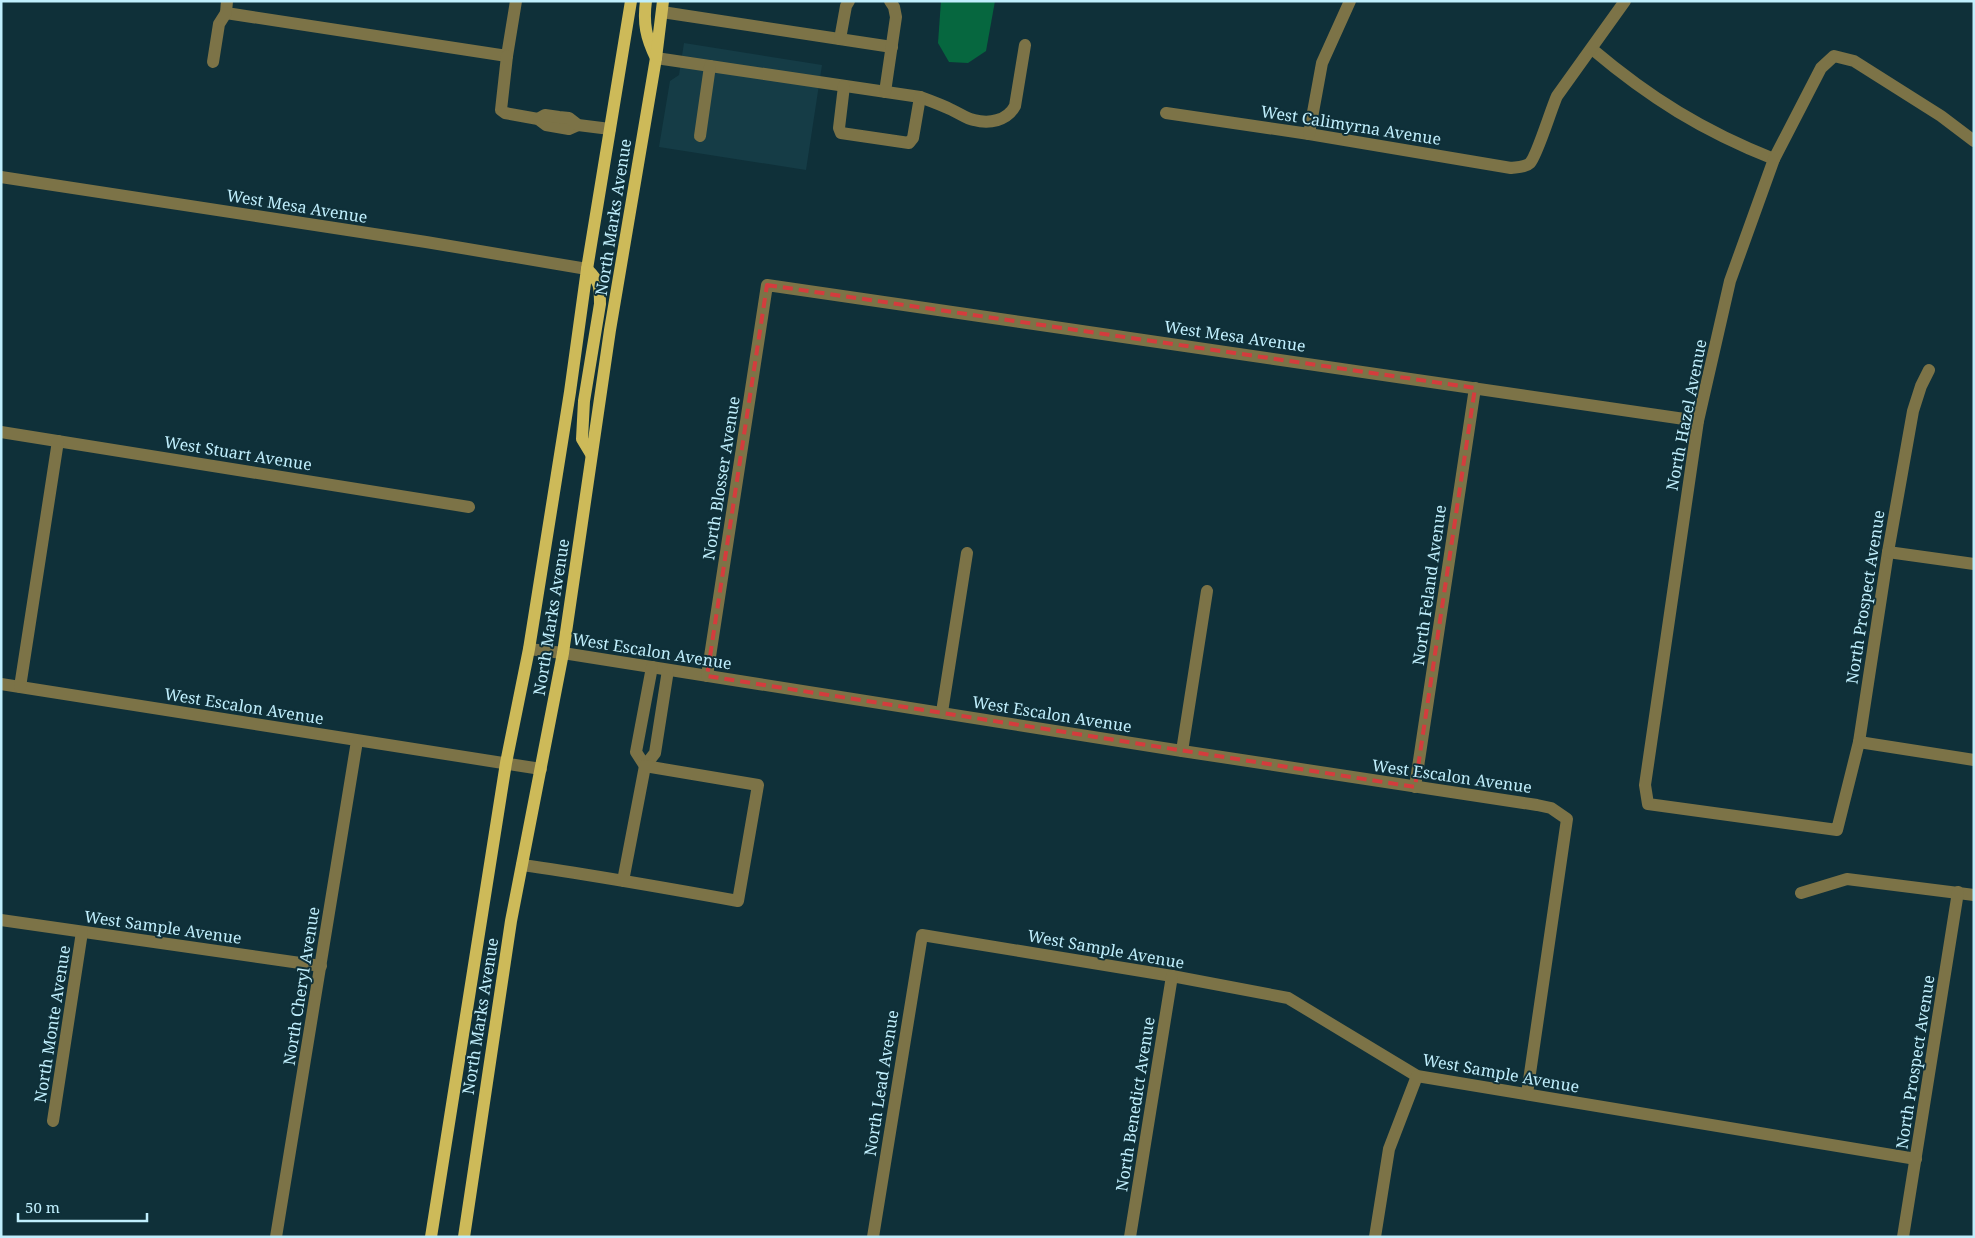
<svg xmlns="http://www.w3.org/2000/svg" width="1975" height="1238" font-family="'Noto Serif',serif">
	<style>
		.built { fill: #153c46 }
		.building { fill: #06673f }
		.lines { fill: none; stroke-linecap: round; stroke-linejoin: round }
		.minor { stroke: #7c7347; stroke-width: 12 }
		.major { stroke: #cdba59; stroke-width: 12 }
		.marked { fill: none; stroke: #d43c3d; stroke-width: 4; stroke-dasharray: 10 6; stroke-linejoin: round }
		.labels { text-anchor: middle; dominant-baseline: central; stroke-width: 4; stroke-linejoin: round; paint-order: stroke }
		.street-label { font-size: 16px; fill: #c0effd; stroke: #0f3039 }
	</style>
	<rect width="100%" height="100%" fill="#0f3039"/>
	<path class="built" d="M684,43l138,22 -16,105 -147,-23 11,-66 9,-6z"/>
	<path class="building" d="M941,1h54l-9,50 -18,12 -19,-1 -11,-19z"/>
	<g class="lines">
		<g class="minor">
			<path d="M227,1l-1,12 281,43 9,-55"/>
			<path d="M662,12l230,35"/>
			<path d="M840,39l6,-33 3,-5"/>
			<path d="M1592,49c58,49 111,82 182,110"/>
			<path d="M507,56l-6,54 4,3 33,6 8,6 23,4 9,-4"/>
			<path d="M656,58l264,39c11,4 22,8 32,13 7,3 15,9 22,10 15,4 33,1 41,-14l10,-61"/>
			<path d="M213,62l6,-38 7,-11"/>
			<path d="M844,86l-5,42 2,5 68,10 4,-5 7,-41"/>
			<path d="M885,92l11,-75 -2,-10 -4,-6"/>
			<path d="M1166,113l143,21 202,34c7,-1 15,-1 19,-5 7,-7 21,-54 27,-67l68,-95"/>
			<path d="M538,119l7,-4 14,2 10,1 9,7 32,4"/>
			<path d="M1309,134l13,-71 28,-62"/>
			<path d="M700,136l10,-70"/>
			<path d="M1,177l425,65 161,27"/>
			<path d="M1929,370l-8,16 -8,25 -25,141 -29,190 -22,88 -189,-26 -3,-19 53,-364 32,-140 44,-122 47,-91 13,-12 20,5 87,55 33,25"/>
			<path d="M1,432l468,75"/>
			<path d="M1888,552l86,12"/>
			<path d="M529,649l34,4 619,98 355,54 14,3 16,11 -40,275"/>
			<path d="M652,667l-16,85 9,14 10,-13 13,-83"/>
			<path d="M707,676l60,-391 931,136"/>
			<path d="M1,684l540,85"/>
			<path d="M20,687l38,-246"/>
			<path d="M942,712l25,-159"/>
			<path d="M1859,742l115,18"/>
			<path d="M1182,751l25,-160"/>
			<path d="M1415,787l60,-399"/>
			<path d="M522,865c72,10 144,23 216,36l20,-116 -113,-19 -22,115"/>
			<path d="M1801,893l46,-14 127,16"/>
			<path d="M1,920l320,46"/>
			<path d="M53,1121l29,-189"/>
			<path d="M276,1237l81,-496"/>
			<path d="M873,1237l49,-302 250,41 116,22 129,78 499,83"/>
			<path d="M1130,1237l42,-261"/>
			<path d="M1375,1237l14,-88 28,-73"/>
			<path d="M1903,1237l55,-345"/>
		</g>
		<g class="major">
			<path d="M646,1c-3,22 0,37 10,57"/>
			<path d="M587,269c13,13 13,17 13,35l-16,97 -2,38 9,15"/>
			<path d="M431,1237l75,-474 23,-114 41,-257 17,-123 44,-268"/>
			<path d="M464,1237l47,-316 52,-268 47,-323 46,-272 7,-57"/>
		</g>
	</g>
	<path class="marked" d="M767,285l708,103 -60,399 -708,-111z"/>
	<g class="labels">
		<g class="street-label">
			<text transform="translate(1351 125) rotate(9)">West Calimyrna Avenue</text>
			<text transform="translate(297 206) rotate(9)">West Mesa Avenue</text>
			<text transform="translate(613 217) rotate(-81)">North Marks Avenue</text>
			<text transform="translate(1235 336) rotate(8)">West Mesa Avenue</text>
			<text transform="translate(1686 415) rotate(-79)">North Hazel Avenue</text>
			<text transform="translate(238 453) rotate(9)">West Stuart Avenue</text>
			<text transform="translate(721 478) rotate(-81)">North Blosser Avenue</text>
			<text transform="translate(1429 585) rotate(-82)">North Feland Avenue</text>
			<text transform="translate(1865 597) rotate(-81)">North Prospect Avenue</text>
			<text transform="translate(551 617) rotate(-81)">North Marks Avenue</text>
			<text transform="translate(652 651) rotate(9)">West Escalon Avenue</text>
			<text transform="translate(244 706) rotate(9)">West Escalon Avenue</text>
			<text transform="translate(1052 714) rotate(9)">West Escalon Avenue</text>
			<text transform="translate(1452 776) rotate(8)">West Escalon Avenue</text>
			<text transform="translate(163 927) rotate(8)">West Sample Avenue</text>
			<text transform="translate(1106 949) rotate(10)">West Sample Avenue</text>
			<text transform="translate(301 986) rotate(-81)">North Cheryl Avenue</text>
			<text transform="translate(480 1016) rotate(-81)">North Marks Avenue</text>
			<text transform="translate(52 1024) rotate(-81)">North Monte Avenue</text>
			<text transform="translate(1915 1062) rotate(-81)">North Prospect Avenue</text>
			<text transform="translate(1501 1073) rotate(10)">West Sample Avenue</text>
			<text transform="translate(881 1083) rotate(-81)">North Lead Avenue</text>
			<text transform="translate(1135 1104) rotate(-81)">North Benedict Avenue</text>
		</g>
	</g>
	<rect width="1975" height="1238" fill="none" stroke="#c0effd" stroke-width="5"/>
	<path d="M18 1213v8h129v-8" fill="none" stroke="#c0effd" stroke-width="2.5"/>
	<text x="25" y="1213" font-size="15" fill="#c0effd" stroke="#0f3039" stroke-width="4" paint-order="stroke">50 m</text>
</svg>
